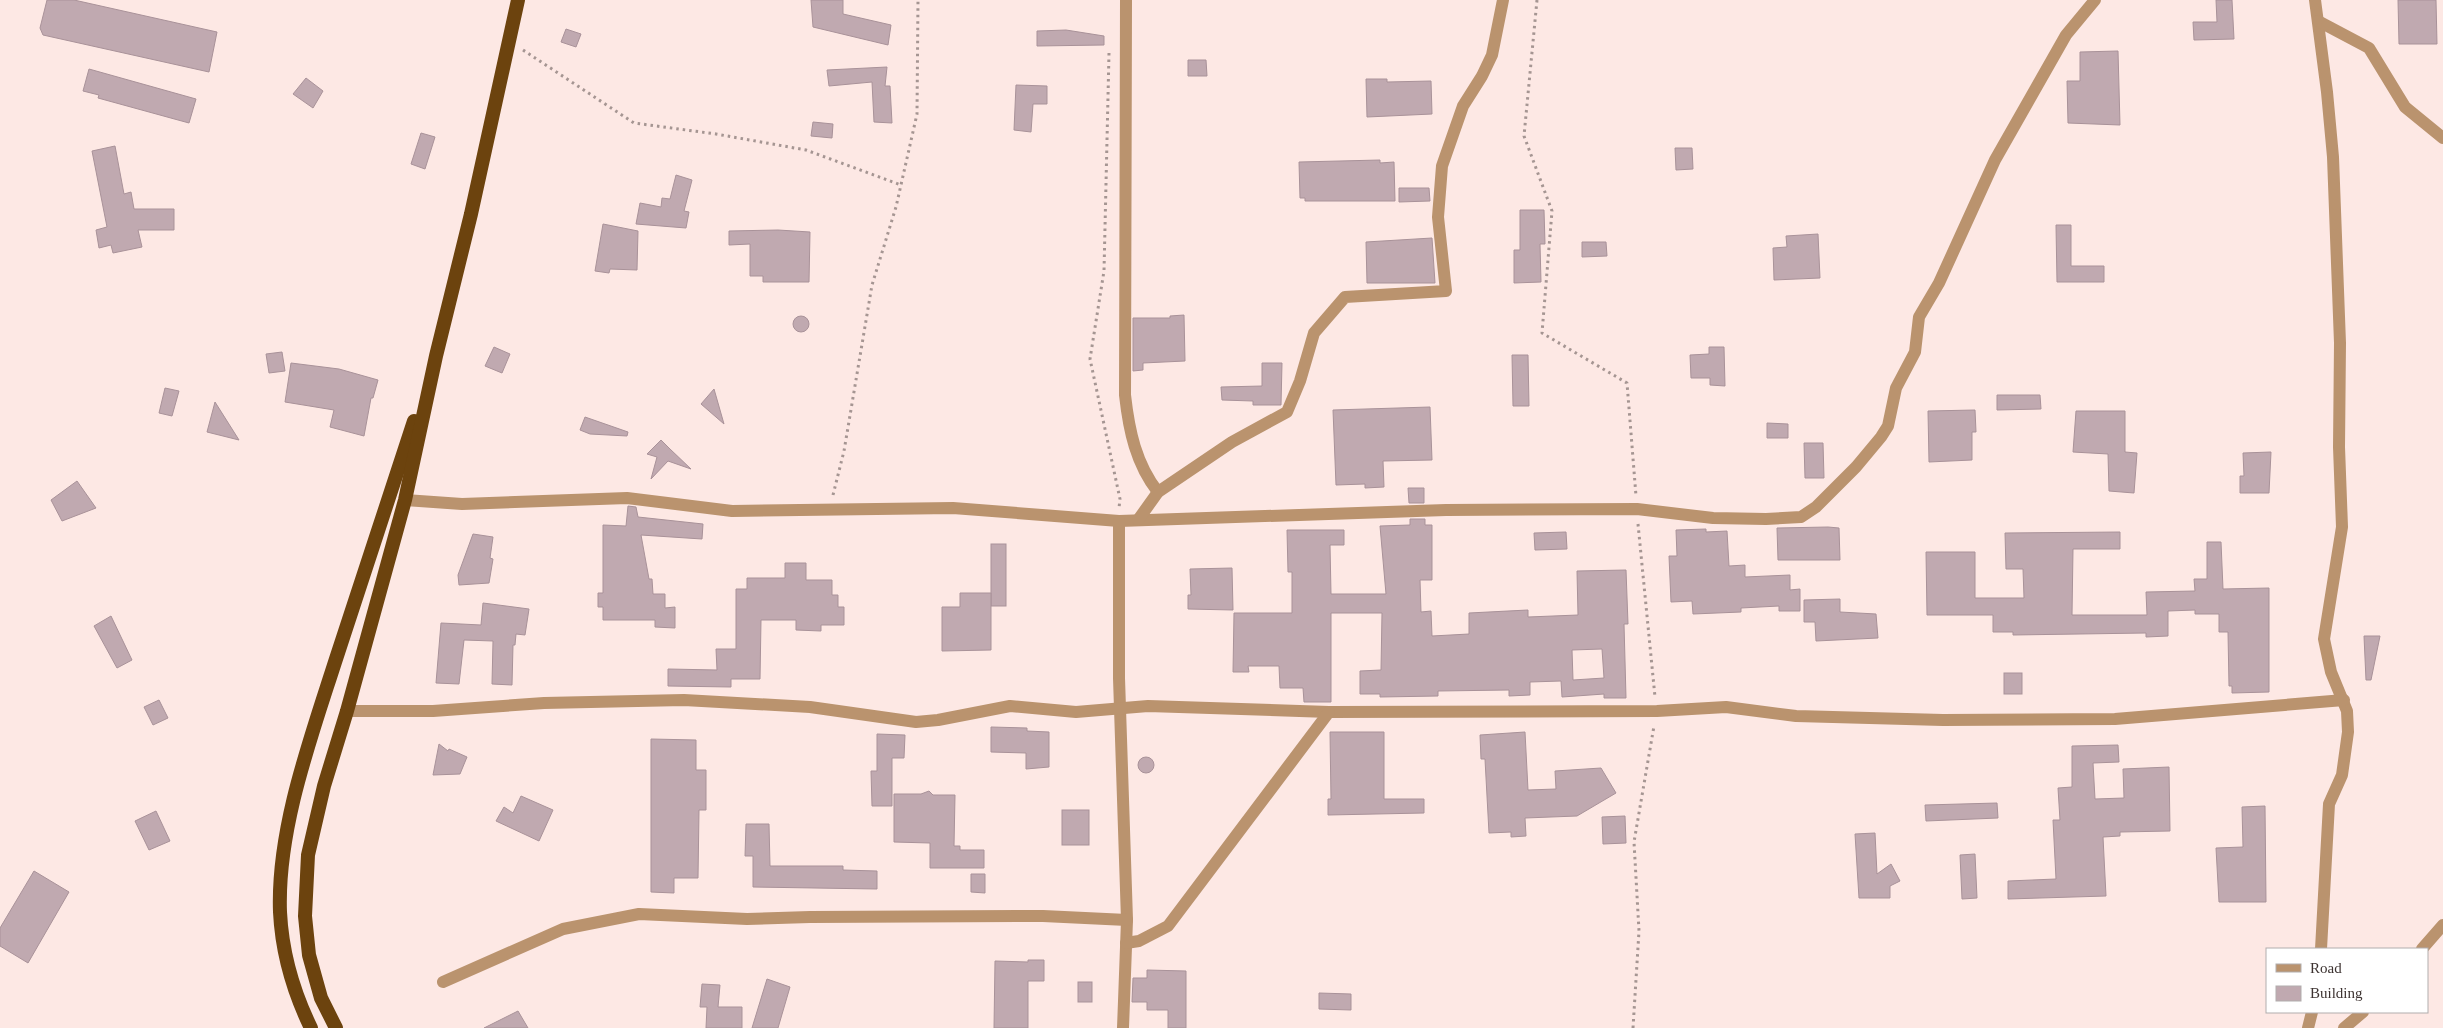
<svg xmlns="http://www.w3.org/2000/svg" width="2443" height="1028" font-family="'Times New Roman',serif">
	<style>
		.building { fill: #c0a9b0; stroke: #a99299; fill-rule: evenodd }
		.lines { fill: none; stroke-linecap: round; stroke-linejoin: round }
		.path { stroke: #a59592; stroke-width: 3; stroke-dasharray: 2.5 4; stroke-linecap: butt }
		.minor { stroke: #ba936e; stroke-width: 12 }
		.trunk { stroke: #6c430e; stroke-width: 14 }
	</style>
	<rect width="100%" height="100%" fill="#fde8e4"/>
	<g class="building">
		<path d="M47,0h27l143,32 -8,40 -166,-37 -3,-7z"/>
		<path d="M811,0h32v14l48,11 -3,20 -75,-18z"/>
		<path d="M2216,0h16l2,39 -40,1 -1,-18h24z"/>
		<path d="M2398,0h38l1,44h-38z"/>
		<path d="M566,29l15,5 -5,13 -15,-5z"/>
		<path d="M1066,30l38,6v9l-67,1v-15z"/>
		<path d="M2118,51l2,74 -52,-2 -1,-42h13v-29z"/>
		<path d="M1188,60h18l1,16h-19z"/>
		<path d="M887,67l-2,19h5l2,37 -18,-1 -2,-40 -43,4 -2,-16z"/>
		<path d="M89,69l107,30 -7,24 -91,-25 1,-3 -16,-4z"/>
		<path d="M306,78l17,13 -10,17 -20,-14z"/>
		<path d="M1366,79h21v3l44,-1 1,33 -65,3z"/>
		<path d="M1016,85l31,1v18h-14l-2,28 -17,-2z"/>
		<path d="M813,122l20,2 -1,14 -21,-2z"/>
		<path d="M421,133l14,4 -10,32 -14,-5z"/>
		<path d="M115,146l9,48 7,-2 3,17h40v21h-36l4,17 -29,6 -2,-8 -12,3 -3,-18 11,-3 -15,-76z"/>
		<path d="M1675,148h17l1,21 -17,1z"/>
		<path d="M1380,160v3l14,-1 1,39h-90v-3h-5l-1,-36z"/>
		<path d="M676,175l16,5 -8,31 5,1 -3,16 -50,-4 4,-21 21,4 1,-9 8,1z"/>
		<path d="M1399,188h30l1,13 -31,1z"/>
		<path d="M1520,210h24l1,34h-5l1,38 -27,1v-33h6z"/>
		<path d="M603,224l35,7 -1,39 -27,-1 -1,4 -14,-2z"/>
		<path d="M2056,225h15v41h33v16h-47z"/>
		<path d="M778,230l32,2 -1,50h-46v-6h-13v-32l-21,1v-14z"/>
		<path d="M1818,234l2,44 -46,2 -1,-32 14,-1 -1,-11z"/>
		<path d="M1432,238l3,45h-68l-1,-41z"/>
		<path d="M1582,242h24l1,14 -25,1z"/>
		<path d="M1184,315l1,46 -42,2v7l-10,1v-53h37v-2z"/>
		<circle cx="801" cy="324" r="8"/>
		<path d="M494,347l16,7 -8,19 -17,-7z"/>
		<path d="M1709,347h15l1,39 -15,-1v-7h-19l-1,-23 19,-1z"/>
		<path d="M282,352l3,19 -16,2 -3,-19z"/>
		<path d="M1512,355h16l1,51h-16z"/>
		<path d="M291,363l48,6 39,11 -5,18h-2l-7,38 -34,-9 4,-17 -49,-8z"/>
		<path d="M1262,363h20l-1,42h-28v-4l-31,-1 -1,-13 41,-1z"/>
		<path d="M165,388l14,3 -7,25 -13,-3z"/>
		<path d="M714,389l10,35 -23,-20z"/>
		<path d="M1997,395h43l1,14 -44,1z"/>
		<path d="M215,402l24,38 -32,-8z"/>
		<path d="M1430,407l2,53 -49,1 1,26 -19,1v-4l-29,1 -3,-75z"/>
		<path d="M1975,410l1,22h-4v28l-43,2 -1,-51z"/>
		<path d="M2076,411h49v41l12,1 -3,40 -25,-2 -1,-37 -35,-2z"/>
		<path d="M585,417l43,15 -1,4 -37,-2 -10,-4z"/>
		<path d="M1767,423l21,1v14h-21z"/>
		<path d="M661,440l9,9 21,20 -23,-8 -17,18 6,-22 -10,-3z"/>
		<path d="M1804,443h19l1,35h-19z"/>
		<path d="M2271,452l-2,41h-29v-17h4l-1,-23z"/>
		<path d="M77,481l19,27 -34,13 -11,-21z"/>
		<path d="M1408,488h16v15h-15z"/>
		<path d="M628,506l8,1 2,10 65,7 -1,15 -61,-4 8,44h3l1,15h12v14l10,-1v21l-20,-1v-7h-52v-13h-5v-14h5v-68l23,1z"/>
		<path d="M1410,519h15v6h7v55h-12l1,32 10,-1 1,25 37,-2v-21l59,-3v7l50,-2 -1,-44 49,-1 2,54h-4l2,74h-22v-4l-42,3 -1,-16 -31,1v13l-21,1v-6l-71,1v5l-58,1v-3h-20v-23l21,-1 1,-57h-51v89h-27l-1,-14h-23l-1,-22h-31l1,6h-16l1,-59h58v-41h-4l-1,-42h57v15h-14l1,49h55l-6,-68 30,-1zM1602,649l2,29 -31,2 -1,-30z"/>
		<path d="M1828,527l11,1 1,32h-62l-1,-32z"/>
		<path d="M1706,529v3l21,-1 2,35 16,-1v12l45,-2v15l10,-1v22h-21v-5l-38,2v4l-48,2 -1,-13 -21,1 -2,-46h8l-1,-26z"/>
		<path d="M1566,532l1,17 -32,1 -1,-17z"/>
		<path d="M2120,532v17h-47l-1,66h75l-1,-23 49,-1 -1,-12h13v-37h14l2,47 46,-1v104l-37,1v-7h-3l-1,-54h-9v-18h-24v-4l-27,1v25l-22,1v-4l-133,2v-3h-20v-17h-66l-1,-63h49v46h49l-1,-29h-17l-1,-36z"/>
		<path d="M473,534l20,3 -3,21 3,1 -4,24 -30,2 -1,-10z"/>
		<rect x="991" y="544" width="15" height="62"/>
		<path d="M785,563h21v17h26v15h6v12h6v18h-23v6l-25,-1v-10h-35l-1,59h-29v8l-63,-1v-17l49,1 -1,-21h20v-60h11v-11h38z"/>
		<path d="M1232,568l1,42 -45,-1v-14h3l-1,-26z"/>
		<path d="M960,593h31v57l-49,1v-44h18z"/>
		<path d="M1840,599v13l36,2 2,24 -62,3 -1,-19h-11v-22z"/>
		<path d="M483,603l46,6 -4,26 -9,-1 -1,11h-2l-1,40 -20,-1 1,-43 -29,-1 -5,44 -23,-1 5,-60 40,2z"/>
		<path d="M111,616l21,44 -15,8 -23,-42z"/>
		<path d="M2364,636h16l-9,44h-5z"/>
		<rect x="2004" y="673" width="18" height="21"/>
		<path d="M159,700l9,18 -15,7 -9,-18z"/>
		<path d="M991,727l36,1v3l22,1v35l-23,2v-16l-35,-1z"/>
		<path d="M1330,732h54v67h40v14l-96,2v-16h3z"/>
		<path d="M1525,732l3,58 28,-1 -1,-18 46,-3 15,25 -39,23 -52,2 1,18 -15,1v-5l-22,1 -4,-74h-4l-1,-24z"/>
		<path d="M877,734l28,1 -1,23h-12v48h-20l-1,-35h6z"/>
		<path d="M651,739l45,1v30h10v40h-7l-1,68h-24v15l-23,-1z"/>
		<path d="M439,744l9,7 1,-2 18,8 -7,17 -27,1z"/>
		<path d="M2118,745l1,17 -26,1 2,36 29,-1 -1,-29 46,-2 1,64 -50,1v4l-17,1 3,59 -98,3v-18l48,-2 -3,-59h7l-2,-32 14,-1v-41z"/>
		<circle cx="1146" cy="765" r="8"/>
		<path d="M929,791l4,4h22l-1,51h6v4h24v18h-54v-25l-36,-1v-48h27z"/>
		<path d="M521,796l32,14 -14,31 -43,-20 8,-14 9,6z"/>
		<path d="M1997,803l1,15 -72,3 -1,-16z"/>
		<path d="M2265,806l1,96h-47l-3,-54 27,-1 -1,-40z"/>
		<rect x="1062" y="810" width="27" height="35"/>
		<path d="M156,811l14,30 -21,9 -14,-29z"/>
		<path d="M1625,816l1,27 -23,1 -1,-27z"/>
		<path d="M746,824h23l1,42h73v4l34,1v18l-124,-2v-31h-8z"/>
		<path d="M1875,833l2,41 14,-10 9,17 -10,5v12h-31l-4,-64z"/>
		<path d="M1975,854l2,44 -15,1 -2,-44z"/>
		<path d="M34,871l35,21 -41,71 -28,-17v-18z"/>
		<path d="M971,874h14v19l-14,-1z"/>
		<path d="M1028,960h16v21h-16v47h-34l1,-67 33,1z"/>
		<path d="M1147,970l39,1v57h-18v-18h-21v-8h-15l1,-24h14z"/>
		<path d="M767,979l23,8 -12,41h-26z"/>
		<rect x="1078" y="982" width="14" height="20"/>
		<path d="M702,984l18,1 -2,22h24v21h-36l1,-21h-7z"/>
		<path d="M1319,993l32,1v16l-32,-1z"/>
		<path d="M518,1011l10,17h-44z"/>
	</g>
	<g class="lines">
		<g class="path">
			<path d="M1537,0l-13,136 28,75 -10,122 85,50 9,113"/>
			<path d="M523,50l111,73 82,11 90,16 95,35"/>
			<path d="M1109,53l-5,218 -14,88 30,140 -1,9"/>
			<path d="M833,495l11,-44 28,-166 24,-78 21,-93 1,-114"/>
			<path d="M1638,524l17,173"/>
			<path d="M1633,1028l6,-97 -5,-89 20,-116"/>
		</g>
		<g class="minor">
			<path d="M1126,0l-1,395c4,36 11,69 33,97"/>
			<path d="M2315,0l12,92 6,65 7,186 -1,104 3,80 -18,112 7,33 16,39 1,21 -6,43 -13,29 -8,145"/>
			<path d="M2318,21l51,27 36,59 38,31"/>
			<path d="M405,500l57,4 165,-6 105,13 221,-3 166,13 327,-11 191,-1 76,9 53,1 35,-2 15,-10 40,-40 25,-30 7,-11 8,-38 19,-36 4,-35 20,-34 56,-123 71,-125 29,-35"/>
			<path d="M1138,520l20,-28 74,-50 55,-30 13,-31 14,-48 31,-36 101,-6 -8,-74 4,-51 21,-60 19,-30 10,-21 11,-55"/>
			<path d="M1119,521v157l8,242 -4,108"/>
			<path d="M347,711h86l111,-8 140,-3 126,7 106,15 22,-2 72,-14 66,6 72,-6 181,6 328,-1 69,-4 70,9 147,4 172,-1 229,-19"/>
			<path d="M1126,943l13,-2 29,-15 161,-214"/>
			<path d="M2422,949l21,-24"/>
			<path d="M443,982l120,-53 76,-15 108,5 63,-2 233,-1 84,4"/>
			<path d="M2308,1028l4,-16"/>
			<path d="M2344,1028l19,-16"/>
		</g>
		<g class="trunk">
			<path d="M311,1028c-18,-37 -29,-75 -31,-116 -3,-82 30,-172 55,-250 26,-80 53,-161 79,-241"/>
			<path d="M336,1028l-15,-30 -12,-43 -4,-39 3,-61 16,-69 23,-75 58,-211 31,-144 35,-142 47,-214"/>
		</g>
	</g>
	<rect x="2266" y="948" width="162" height="65" fill="#ffffff" stroke="#b1adad"/>
	<rect x="2276" y="964" width="25" height="8" fill="#ba936e" stroke="#b1adad"/>
	<text x="2310" y="973" font-size="15" fill="#3d3331">Road</text>
	<rect x="2276" y="986" width="25" height="15" fill="#c0a9b0" stroke="#b1adad"/>
	<text x="2310" y="998" font-size="15" fill="#3d3331">Building</text>
</svg>
